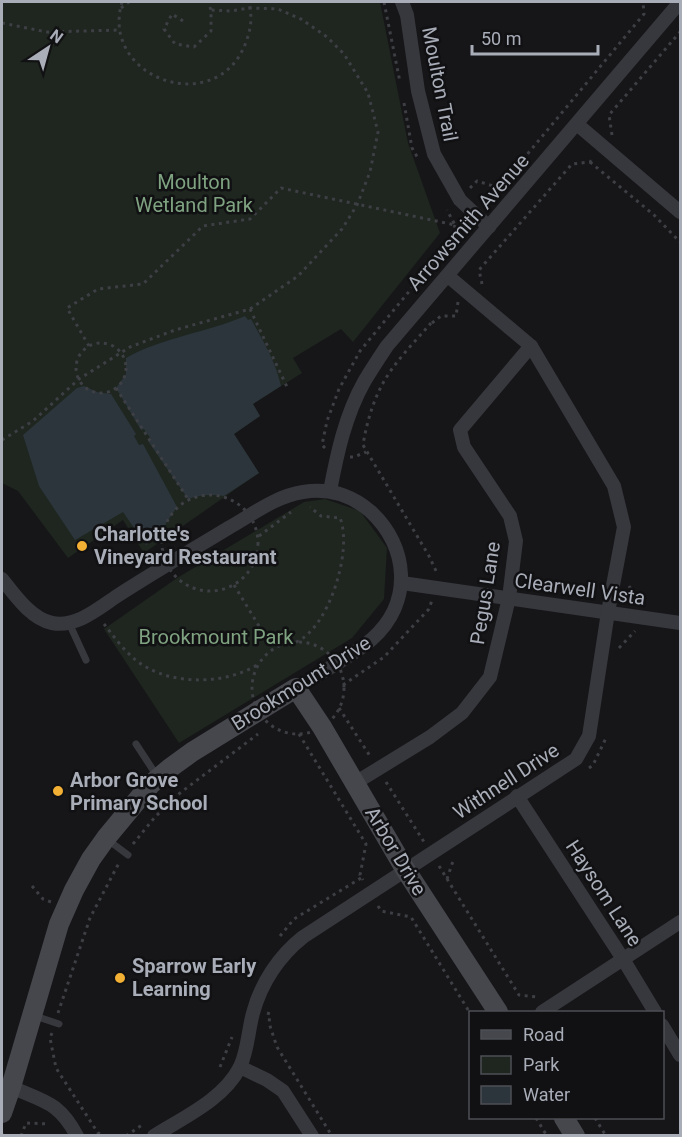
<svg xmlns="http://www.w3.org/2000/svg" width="682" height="1137" font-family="Roboto,sans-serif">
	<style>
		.green { fill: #1e261f }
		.water { fill: #2c353c }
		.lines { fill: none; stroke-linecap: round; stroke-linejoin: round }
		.path { stroke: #3d3f44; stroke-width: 3; stroke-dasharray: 3 4.5; stroke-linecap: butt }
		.lane { stroke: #37383d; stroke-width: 7 }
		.street { stroke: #37383d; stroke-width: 14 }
		.secondary { stroke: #45474d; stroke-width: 20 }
		.poi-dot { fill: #f2b134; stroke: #111113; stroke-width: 2 }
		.labels { text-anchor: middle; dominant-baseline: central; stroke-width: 5; stroke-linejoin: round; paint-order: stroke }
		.street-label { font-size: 20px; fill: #a8adb8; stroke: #111113 }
		.park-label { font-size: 20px; fill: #7fa381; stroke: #111113 }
		.poi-label { font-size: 20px; font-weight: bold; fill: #a8adb8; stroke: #111113; text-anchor: start }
	</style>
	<rect width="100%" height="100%" fill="#161618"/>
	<g class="green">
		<path d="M2,2h378l28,141 32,90 -87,109 -12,-13 -48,29 9,15 -49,31 7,12 -26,18 25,39 -115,80 -21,-33 -55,38 -50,-67 -16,-8z"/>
		<path d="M325,499l35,12 27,37 -3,51 -32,39 -173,105 -75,-114 73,-51 127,-76z"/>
	</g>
	<g class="water">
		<path d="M245,316l3,4 3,-1c12,22 25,43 30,67l-28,18 7,12 -26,18 25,39 -35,23c-13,-2 -24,-1 -36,3l-40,-58 3,-2 -7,-10 -3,1 -25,-42 10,-14v-16c37,-21 80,-25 119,-42z"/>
		<path d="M84,386l13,6 14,2 25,40 -2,2 5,9 4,-1 34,63 -11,16 -3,11 -17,11 -23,-33 -48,28 -36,-54 -16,-51 54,-47z"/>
	</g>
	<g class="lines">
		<g class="path">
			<path d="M122,2c-23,77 96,118 124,40 5,-13 7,-27 2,-40"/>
			<path d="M384,2l16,80"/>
			<path d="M121,8l8,-6"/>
			<path d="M183,21l-11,-7 -8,15 11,15 19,3 17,-16v-21l-3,-8"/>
			<path d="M2,23l45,9 73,-2"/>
			<path d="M404,103l8,45 7,12"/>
			<path d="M612,135l-3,-20 71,-83"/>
			<path d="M590,162l64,53 26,27"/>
			<path d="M470,188l7,-7 16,5 12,-5 139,-167 -1,-12"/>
			<path d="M482,284l-3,-14 93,-106 18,-2 4,-3"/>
			<path d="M250,309l38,80"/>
			<path d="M431,323c-17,20 -38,40 -50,64 -9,17 -15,39 -18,58l66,111 8,17"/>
			<path d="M432,323l9,-7h15l2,-14"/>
			<circle cx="101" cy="368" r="25"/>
			<path d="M89,346l-22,-38 31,-19 45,-5 60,-58 47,-7 31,-31 174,37 -8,-15"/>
			<path d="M116,388l72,111"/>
			<path d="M2,440l31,-19 46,-42 51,-32 45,-17 75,-21 48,-33 44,-47 15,-24 13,-33 8,-40 -10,-39 -24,-39 -17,-17 -26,-18 -23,-10 -28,-1 -20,3 -19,-1"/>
			<path d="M325,448l-3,-3 5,-24 12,-32 21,-38 89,-108 6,-18"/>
			<path d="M350,457h4l12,-5"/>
			<circle cx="210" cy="543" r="48"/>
			<path d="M259,536l32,-24"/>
			<path d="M234,585l39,64"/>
			<path d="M629,586l11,17"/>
			<path d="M104,624c12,15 24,33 42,43 31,18 80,17 111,-2"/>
			<path d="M296,642c33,-14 57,-92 44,-124l-19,-2 -11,-9"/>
			<circle cx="298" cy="688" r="46"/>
			<path d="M619,648l16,-17"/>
			<path d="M343,685l41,-28 45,-48 3,-9"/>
			<path d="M339,708l31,48"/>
			<path d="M299,734l67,110 -6,31 3,5"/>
			<path d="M589,768l4,-3 13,-27"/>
			<path d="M386,782l38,60"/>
			<path d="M133,844l22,-27 25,-24 78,-59"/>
			<path d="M439,866l80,129 18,2"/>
			<path d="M447,879l7,-21"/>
			<path d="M32,886l11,13 8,3"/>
			<path d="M378,906l3,5 30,6 59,96"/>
			<path d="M280,936l14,-17 67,-41"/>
			<path d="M58,1013l32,-95 30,-57"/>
			<path d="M267,1013l3,1 -1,9 8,24 55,89"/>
			<path d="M52,1033l-2,5 6,30 42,65 8,3"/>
			<path d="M220,1067l12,-30"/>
			<path d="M536,1118l11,18"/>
			<path d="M595,1118l11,18"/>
			<path d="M2,1134l2,2"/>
			<path d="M21,1136l5,-13 23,1"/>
			<path d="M126,1136l16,-11"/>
		</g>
		<g class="lane">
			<path d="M69,623l17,37"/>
			<path d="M136,744l21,32"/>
			<path d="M108,840l20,15"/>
			<path d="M35,1016l24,8"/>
		</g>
		<g class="street">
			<path d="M402,2l5,13 11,76 16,63 26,46 29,27"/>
			<path d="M578,125l102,87"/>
			<path d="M330,491c7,-37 15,-75 34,-109 7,-12 15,-24 23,-36l293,-344"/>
			<path d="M2,579c12,15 29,40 50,44 24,5 47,-15 65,-27 37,-24 75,-46 113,-69 23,-13 46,-31 73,-35 25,-4 48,3 67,19 39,35 43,92 2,128 -20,18 -53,34 -76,49"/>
			<path d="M402,583l278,40"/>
			<path d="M355,783l75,-46 32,-24 28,-36 19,-79 7,-57 -6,-25 -46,-69 -4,-17 71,-84"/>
			<path d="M517,796l106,163 32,53"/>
			<path d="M542,1012l138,-90"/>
			<path d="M662,1025l18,30"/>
			<path d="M240,1067l27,13 16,11 29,45"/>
			<path d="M11,1087c34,15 48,15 66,49"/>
			<path d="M154,1136c30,-19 69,-36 86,-69 8,-17 8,-36 13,-54 8,-30 26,-57 50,-76l273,-178 13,-23 19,-124 16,-85 -10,-41 -83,-140 -83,-70"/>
		</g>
		<g class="secondary">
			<path d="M2,1113l9,-26 48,-163 15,-34 17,-31 15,-21 44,-53 20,-17 22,-16 104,-64 26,39 83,142 93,143"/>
			<path d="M564,1118l11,18"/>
		</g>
	</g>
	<g class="poi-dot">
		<circle cx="82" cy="546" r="6"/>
		<circle cx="58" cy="791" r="6"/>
		<circle cx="120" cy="978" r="6"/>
	</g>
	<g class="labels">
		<g class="street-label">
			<text transform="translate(440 84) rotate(79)">Moulton Trail</text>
			<text transform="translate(468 222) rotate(-49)">Arrowsmith Avenue</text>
			<text transform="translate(580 589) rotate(8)">Clearwell Vista</text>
			<text transform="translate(485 593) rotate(-81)">Pegus Lane</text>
			<text transform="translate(301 683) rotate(-32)">Brookmount Drive</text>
			<text transform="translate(506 781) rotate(-33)">Withnell Drive</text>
			<text transform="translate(396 851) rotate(59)">Arbor Drive</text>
			<text transform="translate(604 893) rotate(57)">Haysom Lane</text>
		</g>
		<g class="park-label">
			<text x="194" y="182">Moulton<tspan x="194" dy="23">Wetland Park</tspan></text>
			<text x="216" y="637">Brookmount Park</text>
		</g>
		<g class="poi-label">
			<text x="94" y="534">Charlotte's<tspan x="94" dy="23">Vineyard Restaurant</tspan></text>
			<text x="70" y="780">Arbor Grove<tspan x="70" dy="23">Primary School</tspan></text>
			<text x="132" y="966">Sparrow Early<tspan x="132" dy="23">Learning</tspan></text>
		</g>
	</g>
	<rect width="682" height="1137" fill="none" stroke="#a8adb8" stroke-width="6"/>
	<rect x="469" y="1011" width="195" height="108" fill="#111113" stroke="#4d4f55" stroke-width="1.5"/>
	<rect x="481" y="1030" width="30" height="9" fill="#45474d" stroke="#4d4f55" stroke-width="1.5"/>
	<text x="523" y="1041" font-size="18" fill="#a8adb8">Road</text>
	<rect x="481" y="1056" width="30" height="18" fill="#1e261f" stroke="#4d4f55" stroke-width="1.5"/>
	<text x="523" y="1071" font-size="18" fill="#a8adb8">Park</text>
	<rect x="481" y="1086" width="30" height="18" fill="#2c353c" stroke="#4d4f55" stroke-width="1.5"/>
	<text x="523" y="1101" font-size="18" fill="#a8adb8">Water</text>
	<g transform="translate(48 48) rotate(36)" stroke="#111113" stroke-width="4.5" paint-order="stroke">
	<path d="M0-4.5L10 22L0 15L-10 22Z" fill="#a8adb8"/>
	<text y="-9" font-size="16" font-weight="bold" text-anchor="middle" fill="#a8adb8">N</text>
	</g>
	<path d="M472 45v9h126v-9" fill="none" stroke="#a8adb8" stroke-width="3"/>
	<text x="481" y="45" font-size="18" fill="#a8adb8" stroke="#111113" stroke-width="4.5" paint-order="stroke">50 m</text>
</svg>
